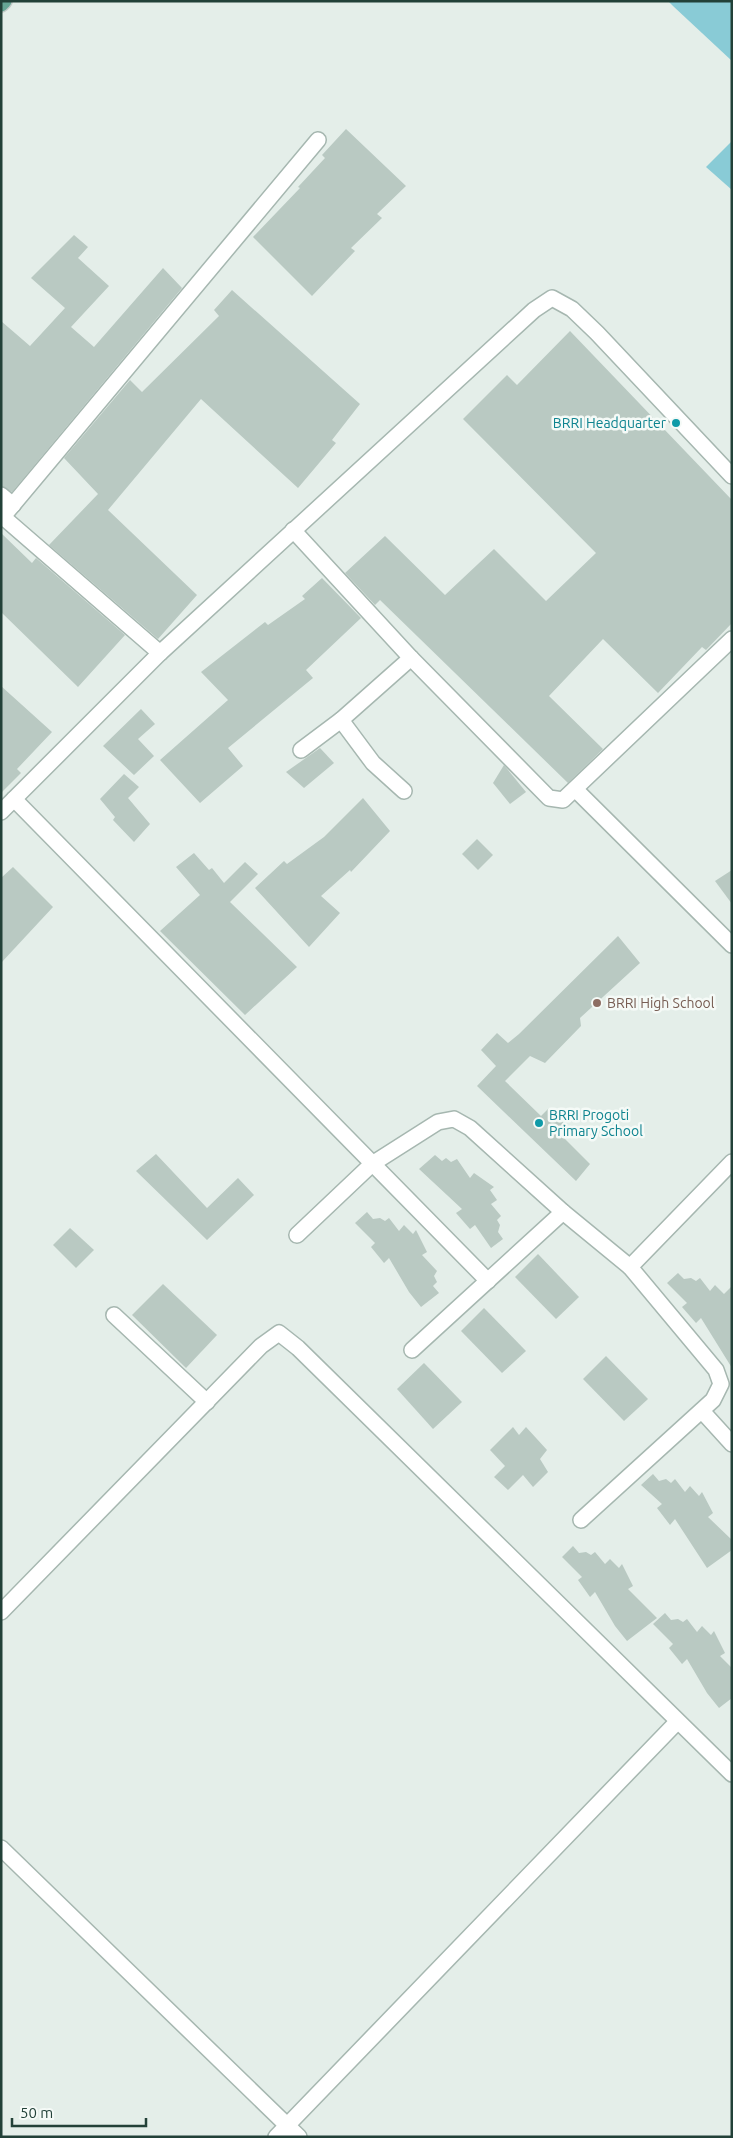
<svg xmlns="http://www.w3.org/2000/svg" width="733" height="2138" font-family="Ubuntu,sans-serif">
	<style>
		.water { fill: #89cbd6 }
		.building { fill: #b9c9c2 }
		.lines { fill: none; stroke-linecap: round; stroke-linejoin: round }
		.minor-casing { stroke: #a6b7b0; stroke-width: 18 }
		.major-casing { stroke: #c1cac7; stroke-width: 18 }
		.minor { stroke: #fff; stroke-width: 15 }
		.major { stroke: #66a695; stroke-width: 15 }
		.culture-dot { fill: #0f9aa8; stroke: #f5faf7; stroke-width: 2 }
		.education-dot { fill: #8d6e63; stroke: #f5faf7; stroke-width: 2 }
		.labels { text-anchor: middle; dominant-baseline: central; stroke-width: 5; stroke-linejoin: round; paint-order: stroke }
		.culture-label { font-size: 14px; fill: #0d838f; stroke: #f5faf7; text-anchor: end }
		.education-label { font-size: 14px; fill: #785e54; stroke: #f5faf7; text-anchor: start }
	</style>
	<rect width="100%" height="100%" fill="#e4eee9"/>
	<g class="water">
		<path d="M668,1h64v60l-59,-55z"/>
		<path d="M732,141v49l-26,-23z"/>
	</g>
	<g class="building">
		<path d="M346,129l60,57 -29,28 5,4 -31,30 4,3 -43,45 -59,-59 47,-49 -2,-1 27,-29 -3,-3z"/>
		<path d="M74,235l14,12 -10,11 31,28 -38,41 23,20 69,-79 19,20 -170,204 -11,-6v-165l29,25 35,-38 -34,-30z"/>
		<path d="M232,290l128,114 -28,36 4,3 -38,45 -97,-89 -93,111 89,85 -39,44 -109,-94 49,-51 -34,-36 66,-78 12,12 77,-76 -5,-6z"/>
		<path d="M570,331l162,169v123l-26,27 -4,-3 -44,46 -55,-54 -54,57 54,53 -35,34 -188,-183 -5,5 -30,-32 40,-37 60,59 49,-46 52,52 50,-48 -133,-134 44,-44 10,10z"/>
		<path d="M1,533l31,30 4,-5 89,77 -47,52 -77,-75z"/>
		<path d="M322,578l39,40 -55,52 7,8 -85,70 15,18 -43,37 -40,-43 68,-60 -27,-28 64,-50 3,3 37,-26 -3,-3z"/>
		<path d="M1,686l51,46 -35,37 4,4 -20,20z"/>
		<path d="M141,709l14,15 -17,15 16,17 -20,19 -31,-29z"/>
		<path d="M320,748l14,15 -30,25 -18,-16z"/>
		<path d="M504,765l22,27 -16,12 -17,-21z"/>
		<path d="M124,774l15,13 -11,11 22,26 -16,18 -21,-22 2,-3 -15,-18z"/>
		<path d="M363,798l27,33 -39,41 -1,-2 -29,26 19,17 -31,34 -54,-59 29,-27 3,3 37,-27z"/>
		<path d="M477,839l16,16 -15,15 -16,-16z"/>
		<path d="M194,853l15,17 3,-2 12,15 21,-21 13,12 -28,28 67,65 -52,48 -85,-84 40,-36 -24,-28z"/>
		<path d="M13,867l40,40 -52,56v-85z"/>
		<path d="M732,870v34l-17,-23z"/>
		<path d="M618,936l22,27 -60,55 1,8 -36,37 -15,-7 -25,25 36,35 8,-8 21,22 -8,6 28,28 -14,17 -99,-95 19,-20 -15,-16 16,-17 11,10 11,-9z"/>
		<path d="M156,1154l51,54 31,-30 16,17 -47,45 -71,-69z"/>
		<path d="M435,1155l7,6 4,-3 5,4 6,-3 13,19 4,-5 20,14 -4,3 7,10 -6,4 10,12 -4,4 3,5 -2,7 5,7 -12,9 -16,-23 -5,4 -14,-16 6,-4 -43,-40z"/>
		<path d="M367,1212l6,7 7,-1 5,3 4,-3 10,13 5,-6 9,9 3,-4 11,22 -5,3 15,16 -3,5 3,6 -4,4 6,7 -18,14 -12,-15 -20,-34 -5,5 -13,-16 4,-4 -20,-20z"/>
		<path d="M70,1228l24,22 -18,18 -23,-23z"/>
		<path d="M538,1254l41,43 -23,22 -41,-42z"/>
		<path d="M678,1273l6,6 7,-1 5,3 4,-3 10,13 5,-6 9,9 8,-8v82l-31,-50 -5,5 -14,-16 5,-4 -20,-20z"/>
		<path d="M163,1284l54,51 -31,33 -54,-53z"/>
		<path d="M484,1308l42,43 -24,22 -41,-42z"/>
		<path d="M606,1356l42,43 -24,22 -41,-42z"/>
		<path d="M424,1363l38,39 -29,27 -36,-40z"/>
		<path d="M513,1427l6,8 7,-8 21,23 -7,9 8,13 -15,15 -10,-12 -15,15 -14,-13 11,-11 -15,-16z"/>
		<path d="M653,1474l6,7 7,-2 5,4 4,-4 10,13 5,-6 9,10 3,-4 11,21 -5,4 24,23v10l-25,18 -32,-49 -5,6 -13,-17 5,-4 -21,-19z"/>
		<path d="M573,1546l6,7 7,-1 5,3 4,-3 10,12 5,-5 9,9 3,-4 11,22 -5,3 29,29 -30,23 -12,-15 -20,-34 -5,5 -12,-17 4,-3 -20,-20z"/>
		<path d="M665,1613l6,7 7,-1 5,3 4,-3 10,13 5,-6 9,9 3,-4 11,22 -5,3 12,12v30l-13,10 -12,-15 -20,-34 -5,5 -13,-16 4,-4 -20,-20z"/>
	</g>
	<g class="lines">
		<defs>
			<g id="minor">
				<path d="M1,495l12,10"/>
				<path d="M3,517l157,136"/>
				<path d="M1,519l317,-379"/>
				<path d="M293,530l118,128 138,140 14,2 169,-161"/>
				<path d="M341,720l32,43 31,28"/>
				<path d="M301,750l40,-30 70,-62"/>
				<path d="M575,789l157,156"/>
				<path d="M14,799l474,482"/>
				<path d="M1,812l159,-159 374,-343 18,-12 20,11 25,24 135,143"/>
				<path d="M297,1235l75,-71 66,-42 16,-3 16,9 93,84 67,55 86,103 5,14 -8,16 -132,120"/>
				<path d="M630,1267l102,-105"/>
				<path d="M114,1315l93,87"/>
				<path d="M412,1350l151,-138"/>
				<path d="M702,1411l30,33"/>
				<path d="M1,1612l260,-266 18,-13 19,15 434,426"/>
				<path d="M1,1848l298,289"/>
				<path d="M276,2137l401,-415"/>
			</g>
			<path id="major" d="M1,4l3,-3"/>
		</defs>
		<use href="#minor" class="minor-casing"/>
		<use href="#major" class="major-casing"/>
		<use href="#minor" class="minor"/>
		<use href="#major" class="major"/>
	</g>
	<g class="culture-dot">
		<circle cx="676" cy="423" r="5"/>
		<circle cx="539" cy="1123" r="5"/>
	</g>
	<circle class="education-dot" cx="597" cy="1003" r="5"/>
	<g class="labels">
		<g class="culture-label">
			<text x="666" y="423">BRRI Headquarter</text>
			<text x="549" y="1115" text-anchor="start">BRRI Progoti<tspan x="549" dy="16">Primary School</tspan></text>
		</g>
		<g class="education-label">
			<text x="607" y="1003">BRRI High School</text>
		</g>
	</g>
	<rect width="733" height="2138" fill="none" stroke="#224138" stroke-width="5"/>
	<path d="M12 2118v8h134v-8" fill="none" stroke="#224138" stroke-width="2.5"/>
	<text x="20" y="2118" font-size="15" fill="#224138" stroke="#f5faf7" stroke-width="4" paint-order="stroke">50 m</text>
</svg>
